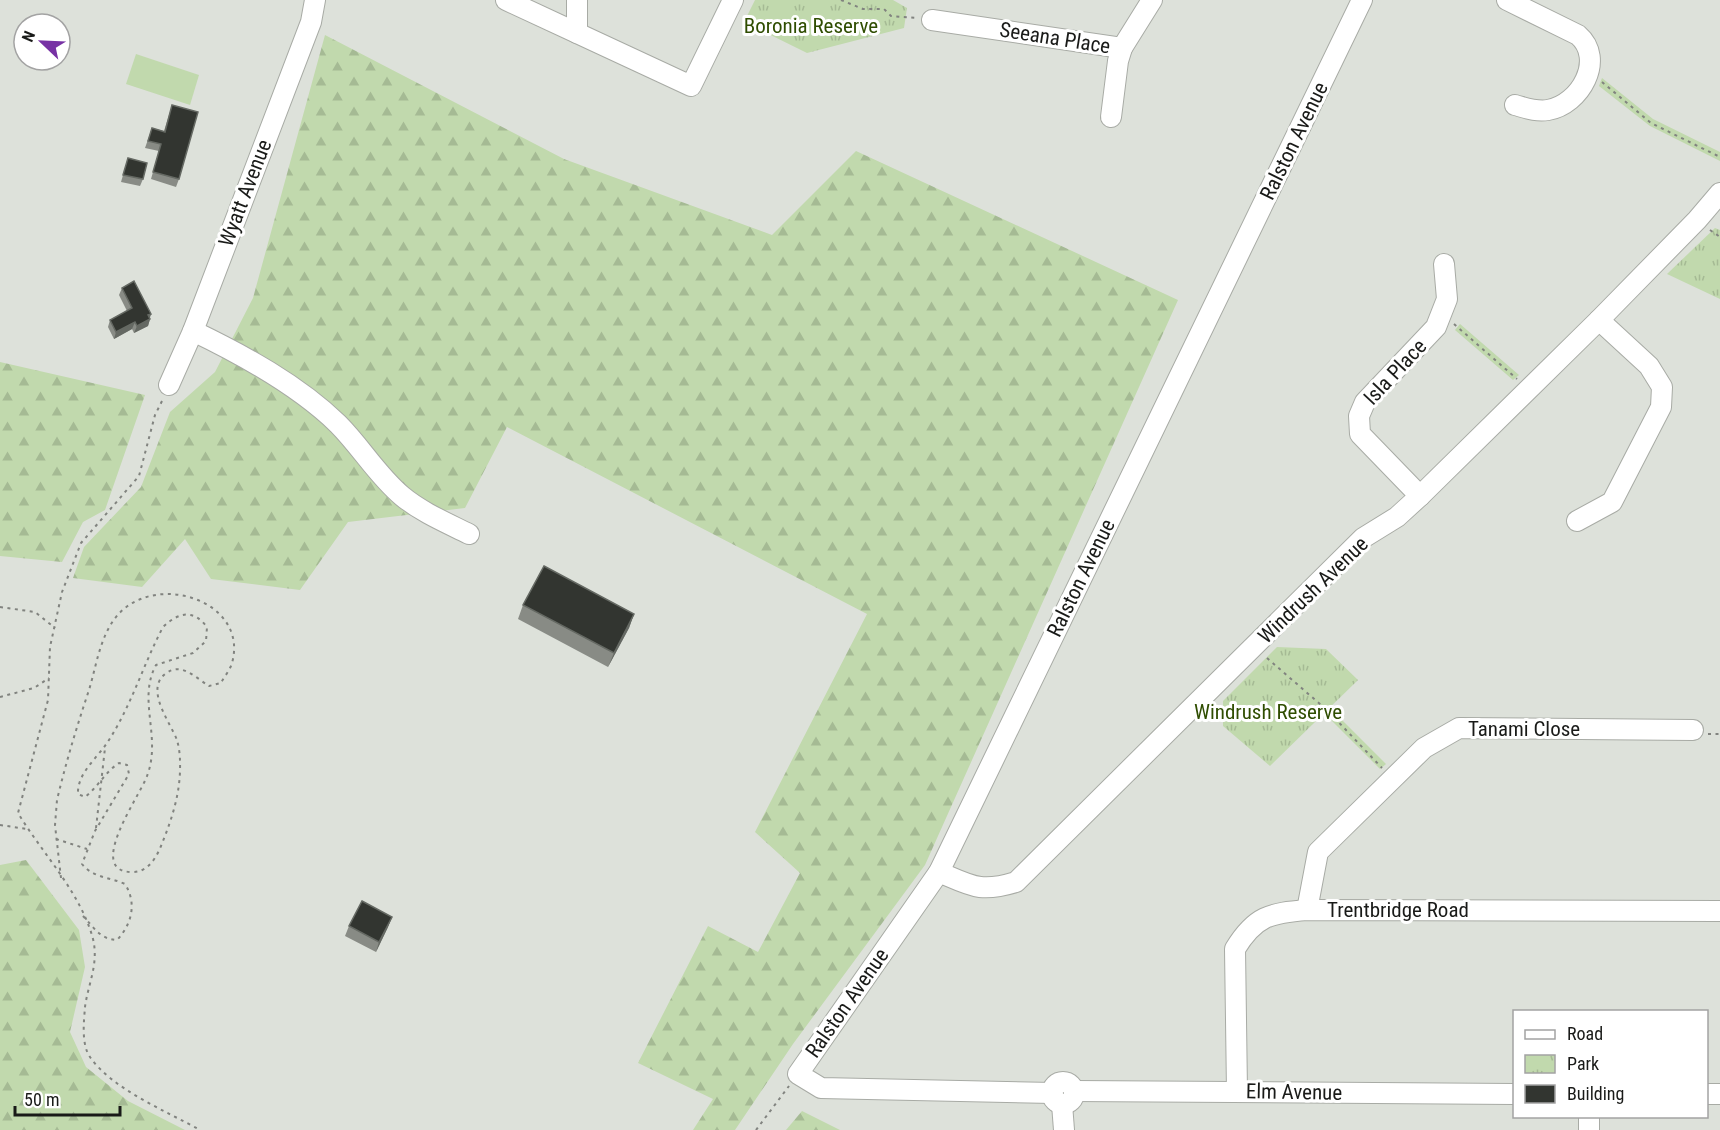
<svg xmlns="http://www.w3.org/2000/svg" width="1720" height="1130" font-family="'Roboto Condensed',sans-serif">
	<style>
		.grass { fill: #c1d9ad }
		.forest { fill: url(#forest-firs) }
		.park { fill: url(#park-tufts) }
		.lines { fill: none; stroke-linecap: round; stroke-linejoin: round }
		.minor-casing { stroke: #a8aba5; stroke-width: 22 }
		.path { stroke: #81837f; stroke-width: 2; stroke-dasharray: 3 4.5; stroke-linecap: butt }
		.minor { stroke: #fff; stroke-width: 20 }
		.wall { fill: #888b85 }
		.shaded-wall { fill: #656963 }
		.building { fill: #323530; stroke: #656963; stroke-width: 1.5 }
		.labels { text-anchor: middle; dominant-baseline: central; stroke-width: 6; stroke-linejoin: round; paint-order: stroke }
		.park-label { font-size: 21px; fill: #2f4d01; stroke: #fff }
		.street-label { font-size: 21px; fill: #191a18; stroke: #fff }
	</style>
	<defs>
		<pattern id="forest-firs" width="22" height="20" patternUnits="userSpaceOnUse" patternTransform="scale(1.5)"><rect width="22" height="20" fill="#c1d9ad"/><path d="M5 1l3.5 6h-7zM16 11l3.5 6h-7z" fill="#a5ba94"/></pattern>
		<pattern id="park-tufts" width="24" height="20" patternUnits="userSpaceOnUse" patternTransform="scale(1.5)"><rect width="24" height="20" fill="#c1d9ad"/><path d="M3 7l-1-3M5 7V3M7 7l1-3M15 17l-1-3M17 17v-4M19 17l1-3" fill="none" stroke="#a5ba94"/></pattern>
	</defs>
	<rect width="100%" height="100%" fill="#dde1da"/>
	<g class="grass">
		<path d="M136,54l63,21 -9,30 -64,-21z"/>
		<path d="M1602,78l51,41 67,33v9l-70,-35 -51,-40z"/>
		<path d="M1460,324l59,51 -6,5 -58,-50z"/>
		<path d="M1330,708l56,56 -6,5 -56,-56z"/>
	</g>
	<g class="forest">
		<path d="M325,35l239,124 208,76 84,-84 322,149 -253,565 -132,179 -58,86h-42l20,-31 -75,-36 70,-137 50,26 42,-79 -45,-41 112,-218 -360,-187 -42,81 -117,14 -48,68 -89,-11 -26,-40 -43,48 -69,-9 11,-31 57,-60 29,-75 45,-40 38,-74z"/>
		<path d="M0,362l145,33 -40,115 -22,12 -21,40 -62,-6z"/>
		<path d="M26,860l53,70 6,37 -15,65 16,35 42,34 57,29h-185v-265z"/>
		<path d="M802,1111l38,19h-54z"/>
	</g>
	<g class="park">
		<path d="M755,0h138l14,8 -3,20 -97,25 -63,-31z"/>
		<path d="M1715,228l5,2v69l-53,-25z"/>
		<path d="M1277,647l49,2 32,31 -88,86 -47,-40v-25z"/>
	</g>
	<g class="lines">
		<defs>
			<g id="minor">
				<path d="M506,0l71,33"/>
				<path d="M577,0v33l114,53 42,-86"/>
				<path d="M1507,0l71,35c28,24 2,70 -30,75 -12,2 -22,-2 -33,-5"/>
				<path d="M932,20l190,28 30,-48"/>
				<path d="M1111,117l7,-56 4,-13"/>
				<path d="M193,331c50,24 105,54 145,93 23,23 39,51 64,72 19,16 45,27 67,38"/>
				<path d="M169,385l24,-54 118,-309 4,-22"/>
				<path d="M1420,496l-60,-62 -1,-18 6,-14 71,-75 11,-28 -3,-35"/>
				<path d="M1577,521l35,-19 49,-95 1,-20 -13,-21 -50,-46"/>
				<path d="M939,872c33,14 41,21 77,10l347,-344 34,-21 23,-21 179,-176 98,-100 23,-27"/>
				<path d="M1307,910l11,-58 106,-104 35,-20 234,2"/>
				<circle cx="1063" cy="1093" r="11"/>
				<path d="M1074,1091l440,3"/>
				<path d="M1237,1091l-2,-142c20,-33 35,-36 72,-39l413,1"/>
				<path d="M1053,1093l-232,-5 -23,-14 141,-202 423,-872"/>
				<path d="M1706,1094h14"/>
				<path d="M1062,1104l2,26"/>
				<path d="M1589,1130v-14"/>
			</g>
		</defs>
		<use href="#minor" class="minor-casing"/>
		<g class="path">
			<path d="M841,0l22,9h21l7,7 26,2"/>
			<path d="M1602,82l49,41 69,34"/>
			<path d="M1710,230l10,7"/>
			<path d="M1454,324l63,55"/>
			<path d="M162,401l-7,14 -16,61 -58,67 -19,49 -12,55 -2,53 -30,113c24,40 63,80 75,126 6,25 -5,45 -8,68 -1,14 -4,37 5,50 22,32 76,54 110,73"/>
			<path d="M0,607l35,5 20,16"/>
			<path d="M1267,658l61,53 54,57"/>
			<path d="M0,697l34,-9 15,-10"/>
			<path d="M1708,734h12"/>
			<path d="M0,825l27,4"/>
			<path d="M96,828l9,-80"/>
			<path d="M56,839l31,10"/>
			<path d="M61,878l-6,-53 2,-25c9,-38 20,-74 32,-110 7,-23 10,-48 24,-69 36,-53 137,-22 119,42 -2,7 -8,14 -11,20l-12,3c-13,-8 -28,-25 -44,-12 -20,16 5,48 12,66 2,7 3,15 3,22 1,30 -8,57 -19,84 -5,12 -13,26 -28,26 -49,1 7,-76 14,-96 15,-39 -10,-76 9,-111l37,-12 13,-12 1,-14c-14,-18 -28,-15 -44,0 -20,38 -32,80 -56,116 -11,16 -30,31 -29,51l7,3c13,-10 20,-25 34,-34l8,2 2,9 -34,57 -13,33c11,14 28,13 43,20 12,19 7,40 -8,56 -18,-1 -23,-13 -35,-25"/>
			<path d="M756,1130l33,-44"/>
		</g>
		<use href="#minor" class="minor"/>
	</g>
	<g class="wall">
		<path d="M172,105l7,74 -3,8 -25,-8 8,-28 -14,-3 7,-20 12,3z"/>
		<path d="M128,158l15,21 -3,7 -19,-4z"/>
		<path d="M122,288l29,26 -1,3v2l-2,7 -14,7 -2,-4 -18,10 -6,-12 2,-7 17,-9 -8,-16z"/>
		<path d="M523,605l111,9 -5,14 -21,39 -90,-48z"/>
		<path d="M392,917l-4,10 -12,25 -31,-16 4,-10z"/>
	</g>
	<g class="shaded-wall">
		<path d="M151,314l-2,6 1,-1 -2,7 -14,7 3,-7z"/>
		<path d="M135,322l-3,7 -18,10 2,-7z"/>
		<path d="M634,614l-5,14 -21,39 6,-14z"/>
		<path d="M392,917l-4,10 -12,25 3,-10z"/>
	</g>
	<g class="building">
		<path d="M172,105l26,7 -19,67 -26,-7 8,-28 -13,-3 4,-13 13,4z"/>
		<path d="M128,158l19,5 -4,16 -20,-4z"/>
		<path d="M134,281l17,33 -3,1 2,4 -13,7 -2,-4 -19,10 -6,-12 22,-12 -10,-20z"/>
		<path d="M544,566l90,48 -20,39 -91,-48z"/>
		<path d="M362,901l30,16 -13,25 -30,-16z"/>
	</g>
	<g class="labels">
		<g class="park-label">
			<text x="811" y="26">Boronia Reserve</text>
			<text x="1268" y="712">Windrush Reserve</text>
		</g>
		<g class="street-label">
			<text transform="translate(1055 38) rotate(9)">Seeana Place</text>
			<text transform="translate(1294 141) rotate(-64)">Ralston Avenue</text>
			<text transform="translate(245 193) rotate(-69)">Wyatt Avenue</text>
			<text transform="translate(1395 372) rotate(-47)">Isla Place</text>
			<text transform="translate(1081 578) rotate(-64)">Ralston Avenue</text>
			<text transform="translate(1313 590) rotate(-44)">Windrush Avenue</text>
			<text x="1524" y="729">Tanami Close</text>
			<text x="1398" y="910">Trentbridge Road</text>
			<text transform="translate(847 1003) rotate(-55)">Ralston Avenue</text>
			<text transform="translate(1294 1092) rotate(1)">Elm Avenue</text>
		</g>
	</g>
	<rect x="1513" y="1010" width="195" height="108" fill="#ffffff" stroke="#a3a3a3" stroke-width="1.5"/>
	<rect x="1525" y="1030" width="30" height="9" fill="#ffffff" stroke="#a3a3a3" stroke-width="1.5"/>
	<text x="1567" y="1040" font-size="18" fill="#191a18">Road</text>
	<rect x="1525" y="1055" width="30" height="18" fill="url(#park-tufts)" stroke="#a3a3a3" stroke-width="1.5"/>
	<text x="1567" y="1070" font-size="18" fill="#191a18">Park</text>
	<rect x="1525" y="1085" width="30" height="18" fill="#323530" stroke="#a3a3a3" stroke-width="1.5"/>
	<text x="1567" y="1100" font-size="18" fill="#191a18">Building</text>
	<g transform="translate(42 42) rotate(293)"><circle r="28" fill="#ffffff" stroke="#a3a3a3" stroke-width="1.5"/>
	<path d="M0-4.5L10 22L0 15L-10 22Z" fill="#7731a4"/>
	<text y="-9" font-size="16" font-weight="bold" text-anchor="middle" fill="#191a18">N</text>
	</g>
	<path d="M15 1106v9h105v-9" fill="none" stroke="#191a18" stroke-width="3"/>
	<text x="24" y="1106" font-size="18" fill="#191a18" stroke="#ffffff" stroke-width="4.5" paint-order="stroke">50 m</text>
</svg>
